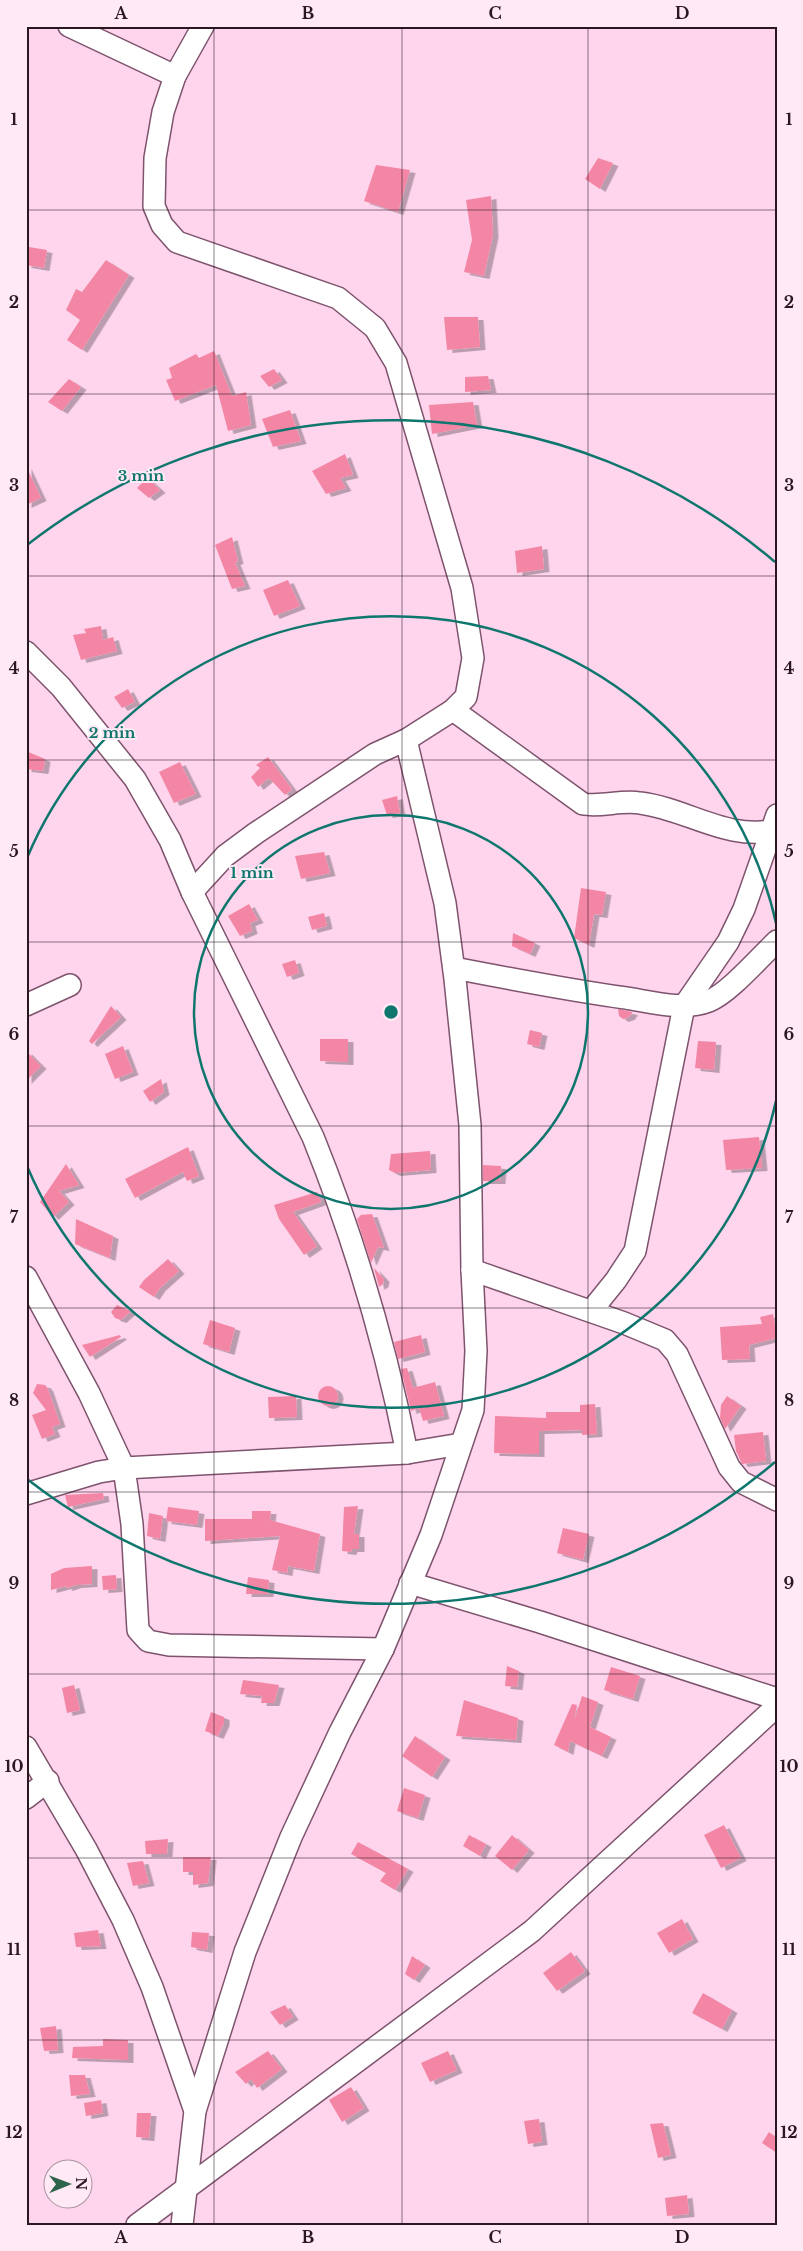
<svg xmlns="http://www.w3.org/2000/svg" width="803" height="2251" font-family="'Libre Baskerville',serif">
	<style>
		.building { fill: #f486a5; filter: url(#shadow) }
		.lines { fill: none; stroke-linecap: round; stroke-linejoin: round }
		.minor-casing { stroke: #7e536d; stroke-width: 24 }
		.minor { stroke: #fff; stroke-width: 21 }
		.grid { fill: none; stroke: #291722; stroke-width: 1; stroke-opacity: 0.55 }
		.ring { fill: none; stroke: #0f766e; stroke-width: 2.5 }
		.centre { fill: #0f766e; stroke: #fee9f5; stroke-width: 2.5 }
		.ring-label { font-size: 15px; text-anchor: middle; font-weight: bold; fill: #0f766e; stroke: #fee9f5; stroke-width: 4; stroke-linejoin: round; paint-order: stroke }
		.neatline { fill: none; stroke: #291722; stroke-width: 2 }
		.grid-label { font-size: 16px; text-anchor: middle; font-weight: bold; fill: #291722 }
	</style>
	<defs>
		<filter id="shadow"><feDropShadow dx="5.5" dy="3" stdDeviation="0" flood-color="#0004"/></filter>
	</defs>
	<rect width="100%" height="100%" fill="#fed5ed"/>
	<g class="building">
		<path d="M598,158l15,5 -13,26 -15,-10z"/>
		<path d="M376,165l34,5 -12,42 -34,-11z"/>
		<path d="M491,196l2,39 -9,41 -20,-4 8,-32 -6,-40z"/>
		<path d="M29,247l18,3 -3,18 -18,-3z"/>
		<path d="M106,260l23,15 -47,75 -15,-10 13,-20 -14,-10 10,-21 6,3z"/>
		<path d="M444,317h34l2,30 -33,3z"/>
		<path d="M214,351l18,45 14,-4 5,33 -23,6 -12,-46 -41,16 -9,-21 6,-2 -3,-10 27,-14 3,4z"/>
		<path d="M274,369l8,11 -13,7 -9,-11z"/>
		<path d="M488,376l3,14 -26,2v-15z"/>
		<path d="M69,379l12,8 -19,24 -14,-9z"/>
		<path d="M473,402l4,23 -45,9 -3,-29z"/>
		<path d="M290,410l11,31 -28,6 -11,-28z"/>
		<path d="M345,454l8,21 -13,3 6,10 -20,6 -14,-23z"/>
		<path d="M26,466l15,32 -15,7z"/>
		<path d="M147,478l13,12 -11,8 -12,-10z"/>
		<path d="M232,537l6,24 -3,1 10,24 -13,3 -17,-44z"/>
		<path d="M542,546l2,23 -27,4 -2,-22z"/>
		<path d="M288,580l12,26 -26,10 -11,-26z"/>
		<path d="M101,626l2,14 10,-3 4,14 -36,9 -8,-25 13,-2 -2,-4z"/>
		<path d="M128,689l7,13 -13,6 -8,-11z"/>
		<path d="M26,751l19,8 -2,12 -17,-2z"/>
		<path d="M268,757l24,32 -7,6 -16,-17 -11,9 -7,-10 9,-9 -4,-3z"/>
		<path d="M180,762l16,32 -22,9 -15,-31z"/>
		<path d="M397,796l3,17 -13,2 -5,-15z"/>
		<path d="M324,852l6,21 -29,6 -6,-23z"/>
		<path d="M581,888l25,4 -4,23 -8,-1 -5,31 -15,-7z"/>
		<path d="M249,904l9,16 -8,3 2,8 -12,5 -12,-20z"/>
		<path d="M324,913l3,13 -15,4 -4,-13z"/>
		<path d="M513,933l22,10 -5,11 -18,-8z"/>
		<path d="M295,960l4,13 -12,4 -5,-13z"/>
		<path d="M111,1006l10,11 -29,27 -3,-3z"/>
		<path d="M618,1009l14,3v1l-3,4 -6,2 -4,-3z"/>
		<path d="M530,1030l12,3 -3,14 -12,-3z"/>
		<path d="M320,1039h28v23l-28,-1z"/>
		<path d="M698,1041l18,1 -2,28 -19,-2z"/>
		<path d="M123,1046l10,26 -18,7 -10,-25z"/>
		<path d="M26,1051l15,15 -15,15z"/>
		<path d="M161,1079l3,13 -14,10 -7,-11z"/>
		<path d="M759,1137l3,31 -36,2 -3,-30z"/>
		<path d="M188,1147l11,29 -12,5 -4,-9 -48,26 -10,-19z"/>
		<path d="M430,1151l1,19 -36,3 -6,-3 2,-16z"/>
		<path d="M66,1164l13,21 -20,6 10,11 -16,15 -13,-15z"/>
		<path d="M483,1165l18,1 -1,15h-17z"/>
		<path d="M317,1192l4,10 -28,10 24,34 -13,9 -25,-36 -5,-14z"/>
		<path d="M372,1214l12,34 -6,-1 -7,16 -14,-44 4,-4z"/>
		<path d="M76,1219l37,17 -3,22 -35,-14z"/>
		<path d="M168,1259l11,12 -19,17 -6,9 -15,-10 5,-7z"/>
		<path d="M374,1268l10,11 -1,5 -4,3z"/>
		<path d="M117,1305l14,6 -10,9 -6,-2 -4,-6z"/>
		<path d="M773,1314l4,24 -28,7 1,14 -28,1 -2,-33 42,-3 -2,-7z"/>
		<path d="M210,1320l25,8 -6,24 -26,-8z"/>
		<path d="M120,1335l1,2 -31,20 -8,-12z"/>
		<path d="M421,1335l4,17 -27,7 -4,-17z"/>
		<path d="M407,1368l6,20 22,-6 9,34 -21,5 -4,-13 -8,3 -10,-42z"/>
		<path d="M37,1384l8,1 3,4 12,35 -8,3 3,7 -13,5 -10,-24 14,-5 -13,-17z"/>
		<circle cx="328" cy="1396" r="10"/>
		<path d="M296,1396l1,21 -28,1 -1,-21z"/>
		<path d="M727,1396l14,10 -16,23 -5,-11 1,-13z"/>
		<path d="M595,1404l2,30 -15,1v-5l-43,1v23l-45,-1 1,-37 51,2v-6h34v-7z"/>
		<path d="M763,1432l3,29 -24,3 -6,-13 -2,-16z"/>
		<path d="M103,1493l1,6 -36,8 -3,-12z"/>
		<path d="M358,1506l-4,28h5v15h-7l-1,3 -9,-1 2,-44z"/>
		<path d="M168,1507l31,4 -2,14 -31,-4z"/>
		<path d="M252,1511h19l-1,9 50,14 -6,37 -26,-5 -1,7 -15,-3 8,-34 -75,5v-22h47z"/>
		<path d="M149,1513l14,3 -3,23 -13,-3z"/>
		<path d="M563,1528l26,6 -6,26 -26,-7z"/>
		<path d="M92,1566v18l-16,1 -9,3 -1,-2 -15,4v-16l13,-6z"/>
		<path d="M116,1575l1,14 -14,1 -1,-14z"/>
		<path d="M248,1577l21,3 -1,14h-22z"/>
		<path d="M507,1666l12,5 -2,16 -12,-1z"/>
		<path d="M611,1667l29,9 -7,23 -29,-9z"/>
		<path d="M243,1680l36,5 -5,18h-13l1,-7 -22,-2z"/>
		<path d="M74,1685l6,25 -13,3 -5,-25z"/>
		<path d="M582,1696l16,6 -8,25 21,10 -9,19 -32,-15 -2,11 -14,-7 18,-41 5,1 -3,16z"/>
		<path d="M464,1700l54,18 -2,22 -60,-4z"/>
		<path d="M211,1712l13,5v6l-6,13 -13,-5z"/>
		<path d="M415,1736l30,21 -13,20 -30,-21z"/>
		<path d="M404,1788l21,7 -7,23 -21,-7z"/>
		<path d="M724,1825l17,33 -20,10 -17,-33z"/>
		<path d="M469,1835l17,9 -6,12 -17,-10z"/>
		<path d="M512,1835l17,15 -17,20 -17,-14z"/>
		<path d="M168,1839l-1,15h-21l-1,-13z"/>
		<path d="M358,1842l50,27 -13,21 -15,-9 6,-8 -35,-19z"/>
		<path d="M183,1857h28l-3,26 -15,2v-13h-10z"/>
		<path d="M143,1861l6,22 -16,3 -6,-23z"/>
		<path d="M682,1919l11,20 -24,14 -12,-20z"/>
		<path d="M98,1930l3,16 -25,1 -2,-14z"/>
		<path d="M192,1932l17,1 -2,17 -16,-3z"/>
		<path d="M571,1952l14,19 -28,20 -14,-18z"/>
		<path d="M412,1956l13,9 -11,15 -9,-6z"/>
		<path d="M703,1993l29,17 -10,19 -30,-16z"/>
		<path d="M285,2005l8,12 -13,8 -10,-13z"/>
		<path d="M56,2026l2,24 -14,1 -4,-23z"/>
		<path d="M103,2039l25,1v20l-56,-2 1,-11 30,-1z"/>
		<path d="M268,2051l14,18 -25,19 -6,-9 -5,5 -11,-12z"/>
		<path d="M448,2051l9,19 -27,12 -9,-19z"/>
		<path d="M69,2075h16l5,19 -19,2z"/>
		<path d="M351,2087l13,21 -22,14 -13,-22z"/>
		<path d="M101,2100l2,13 -17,3 -2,-13z"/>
		<path d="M137,2113h14l-2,25 -13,-1z"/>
		<path d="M539,2119l3,23 -14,2 -4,-23z"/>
		<path d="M663,2123l8,32 -13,3 -8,-34z"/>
		<path d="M769,2132l8,6v15l-15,-10z"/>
		<path d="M687,2195l2,19 -22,2 -2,-18z"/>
	</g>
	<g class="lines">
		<defs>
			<g id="minor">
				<path d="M69,26l106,50"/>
				<path d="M26,652l35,35 74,92 35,61 22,52 121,245c40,99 73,211 94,316"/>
				<path d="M453,710l130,94c19,3 38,-4 57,-1 48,6 86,38 137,27"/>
				<path d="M192,892l33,-36 31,-23 119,-79 31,-14 47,-30 13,-13 7,-39 -11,-70 -66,-225 -21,-35 -37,-30 -161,-56 -15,-17 -8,-19 1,-48 8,-46 12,-36 28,-50"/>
				<path d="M454,968c57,11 114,22 172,30 26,4 57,13 83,3 20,-8 51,-44 68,-60"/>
				<path d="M26,1005l44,-20"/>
				<path d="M472,1270l152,53 41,17 12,14 52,113 12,15 36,18"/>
				<path d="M26,1277l63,116 35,75 8,56 6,106 10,11 21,4 214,4"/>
				<path d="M591,1311l25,-31 19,-29 49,-245 44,-64 16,-33 33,-94"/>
				<path d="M26,1494l73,-22 25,-4 283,-15 54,-9"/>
				<path d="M410,1583l130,39 237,77"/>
				<path d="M26,1747l60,102 37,71 29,67 43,124 -13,114"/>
				<path d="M26,1798l22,-17"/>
				<path d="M195,2111l50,-159 46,-115 49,-105 43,-83 48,-114 42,-125 3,-59 -4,-81 -2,-145 -15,-146 -10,-76 -39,-163"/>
				<path d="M137,2225l395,-294 245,-225"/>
			</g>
		</defs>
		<use href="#minor" class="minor-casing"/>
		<use href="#minor" class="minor"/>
	</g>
	<path class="grid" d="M214,26v2199M402,26v2199M588,26v2199M26,210h751M26,394h751M26,576h751M26,760h751M26,942h751M26,1126h751M26,1308h751M26,1492h751M26,1674h751M26,1858h751M26,2040h751"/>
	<g class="ring">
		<circle cx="391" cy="1012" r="197"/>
		<path d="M777 1097A395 395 0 0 1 27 1166M27 858A395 395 0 0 1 777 927"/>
		<path d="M775 1462A592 592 0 0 1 27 1479M27 545A592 592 0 0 1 775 562"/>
	</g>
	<circle cx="391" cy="1012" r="8" class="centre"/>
	<g class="ring-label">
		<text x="141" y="481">3 min</text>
		<text x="112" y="738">2 min</text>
		<text x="252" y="878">1 min</text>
	</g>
	<rect width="803" height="2251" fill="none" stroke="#fee9f5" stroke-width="55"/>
	<g transform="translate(68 2184) rotate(89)"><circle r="24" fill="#fee9f5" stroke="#a995a1"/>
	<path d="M0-4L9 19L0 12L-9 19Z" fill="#2d654c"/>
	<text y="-8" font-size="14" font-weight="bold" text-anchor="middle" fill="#291722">N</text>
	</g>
	<rect x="28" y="28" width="748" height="2196" class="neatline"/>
	<g class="grid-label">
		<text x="121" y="19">A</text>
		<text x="308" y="19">B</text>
		<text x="495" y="19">C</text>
		<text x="682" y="19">D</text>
		<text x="14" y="125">1</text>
		<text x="789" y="125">1</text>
		<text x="14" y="308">2</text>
		<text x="789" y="308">2</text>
		<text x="14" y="491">3</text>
		<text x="789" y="491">3</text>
		<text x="14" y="674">4</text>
		<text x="789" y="674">4</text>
		<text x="14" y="857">5</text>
		<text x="789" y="857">5</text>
		<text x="14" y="1040">6</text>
		<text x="789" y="1040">6</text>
		<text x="14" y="1223">7</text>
		<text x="789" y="1223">7</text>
		<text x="14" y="1406">8</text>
		<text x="789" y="1406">8</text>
		<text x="14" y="1589">9</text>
		<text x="789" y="1589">9</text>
		<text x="14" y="1772">10</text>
		<text x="789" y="1772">10</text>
		<text x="14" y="1955">11</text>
		<text x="789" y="1955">11</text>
		<text x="14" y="2138">12</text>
		<text x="789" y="2138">12</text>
		<text x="121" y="2243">A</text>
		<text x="308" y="2243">B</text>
		<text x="495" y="2243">C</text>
		<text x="682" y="2243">D</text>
	</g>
</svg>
